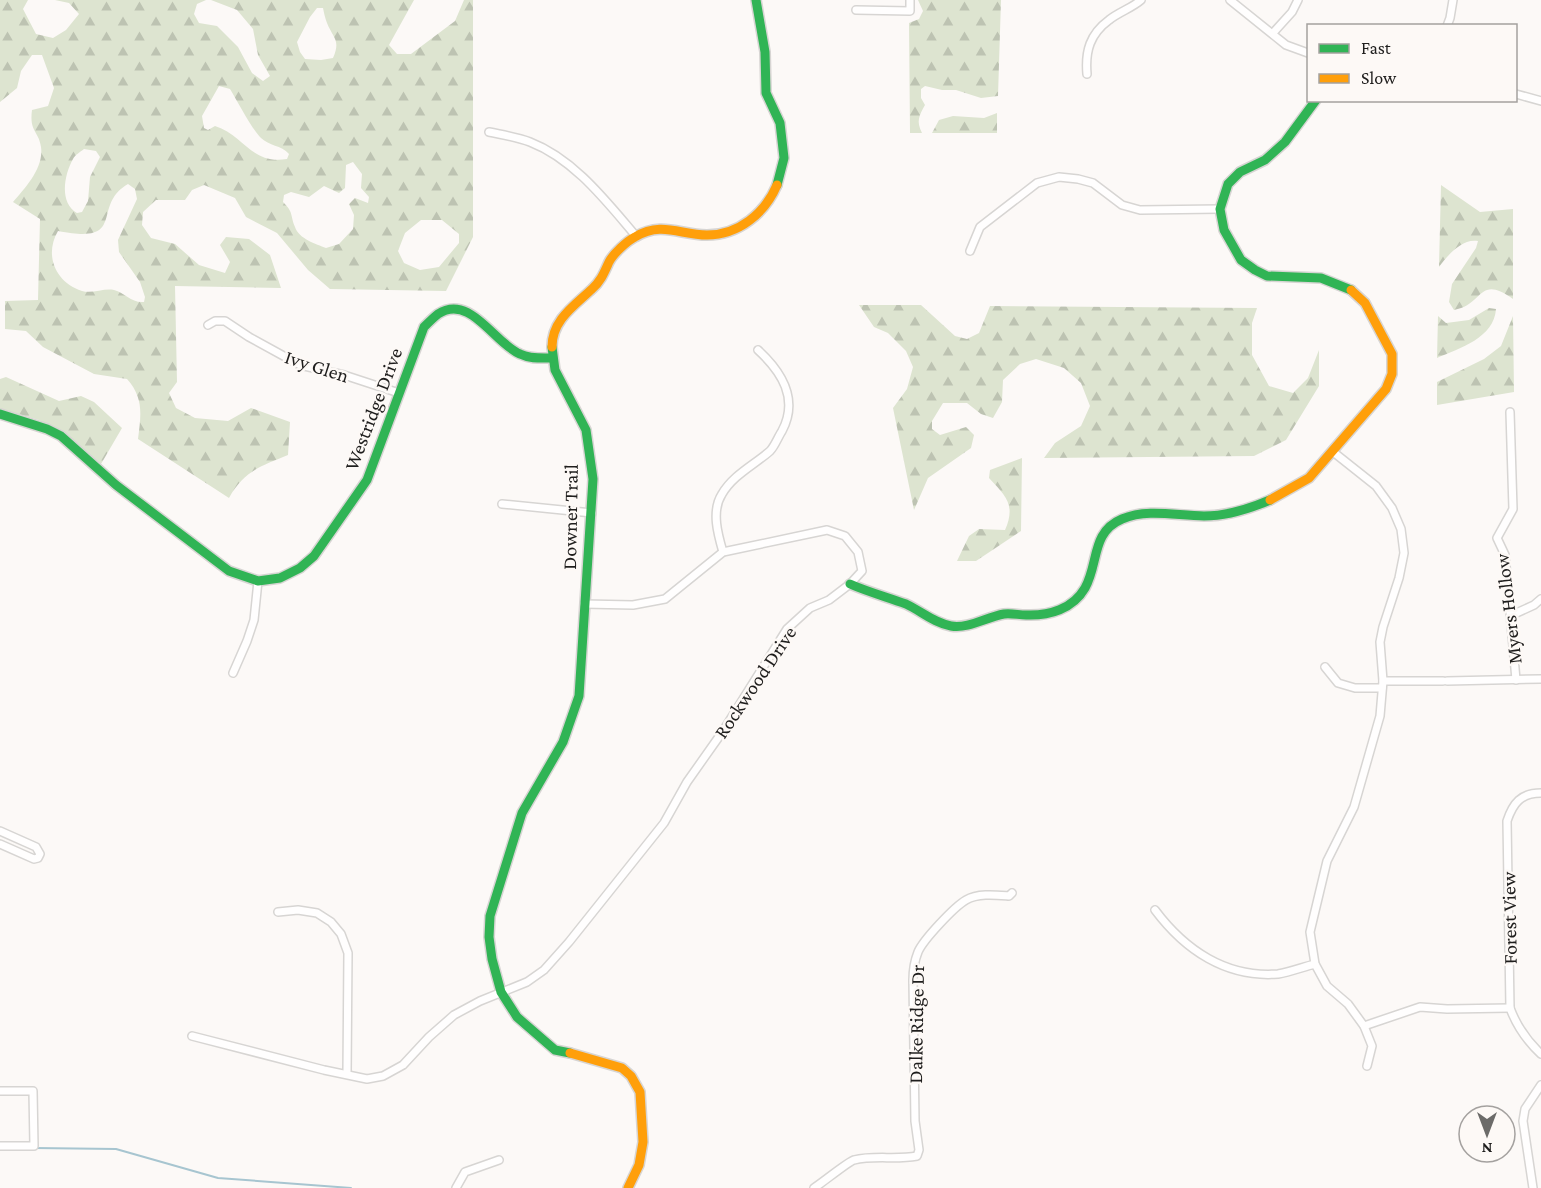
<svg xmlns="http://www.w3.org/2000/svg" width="1541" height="1188" font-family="'Crimson Pro',serif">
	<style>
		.forest { fill: url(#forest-firs); fill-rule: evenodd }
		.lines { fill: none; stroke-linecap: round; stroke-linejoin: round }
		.stream { stroke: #a7c5d0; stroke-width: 2 }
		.street-casing { stroke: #d7d5d3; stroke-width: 10 }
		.fast-casing { stroke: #d7d5d3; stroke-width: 12 }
		.slow-casing { stroke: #d7d5d3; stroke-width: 12 }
		.street { stroke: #fffefe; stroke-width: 7 }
		.fast { stroke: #30b455; stroke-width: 9 }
		.slow { stroke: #ff9f0a; stroke-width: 9 }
		.labels { text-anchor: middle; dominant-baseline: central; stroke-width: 5; stroke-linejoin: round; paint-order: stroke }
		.street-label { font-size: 20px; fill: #1f1e1d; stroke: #fdf9f6 }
	</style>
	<defs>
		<pattern id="forest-firs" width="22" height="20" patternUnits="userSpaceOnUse" patternTransform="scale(1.5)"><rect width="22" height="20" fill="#dde4d0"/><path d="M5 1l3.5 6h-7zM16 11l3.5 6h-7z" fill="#bdc3b2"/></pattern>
	</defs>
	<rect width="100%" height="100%" fill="#fcf9f7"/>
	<g class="forest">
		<path d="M0,0h28l-5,9 13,25 17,4 13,-8 13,-16 -10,-11 -14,-3h151l-9,4 -3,10 5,9 18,3 21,21 14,26 11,8 7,-5 -12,-21 -5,-26 -16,-19 -26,-10h203l-25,45 8,9h14l44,-33 9,-21h9v237l-27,54 -116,-2 -22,-19 -31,-37 -31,-16 -11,-19 -31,-13 -12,5 -7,10h-29l-13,12 -1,13 9,13 24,6 24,21 26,8 5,-11 -10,-17 6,-8 23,2 21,16 11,33 -106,-2 2,96 -8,11 7,15 19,10 33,3 23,-13 39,14 -2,33c-27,11 -44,16 -59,43l-91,-59c3,-24 6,-41 -11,-60l-33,-5 -51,-27 -17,-16 -21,-2v-28l33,-1 2,-81 -27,-17c12,-14 31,-34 28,-55 -2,-16 -12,-15 -9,-37l16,-4 6,-18 -12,-33h-10l-11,16 -4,17 -17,14zM317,8h6c1,5 2,10 4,15 6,15 14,17 6,35l-12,2 -16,-1 -5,-7 -3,-10 13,-25zM219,86l11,3c8,13 21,39 31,49 8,8 20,7 28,16l-2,5c-36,6 -43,-24 -72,-33l-7,4 -4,-2 -2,-12zM84,149l12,2 4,6 -10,20 -2,24 -6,11 -5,1c-18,-10 -13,-38 -4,-54 2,-4 7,-7 11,-10zM353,162l9,12 -1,14 8,9 -1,6 -13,-5 -6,6 5,11 -1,14 -14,15 -13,4c-10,-4 -27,-9 -31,-21 -5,-12 -1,-14 -12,-25l1,-7 7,-3 18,5 15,-11 15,7 6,-5 1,-23zM128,184l7,5 2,10 -19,41 1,12 21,30 5,15 -1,5c-13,1 -19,-9 -30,-12 -10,-2 -22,4 -32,1 -27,-9 -38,-36 -24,-60 71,14 32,-25 70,-47zM421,220h21l17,14v9l-20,24 -19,3 -16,-7 -6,-12 7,-18z"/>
		<path d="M918,0h83l-3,96 -17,2 -25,-8h-14l-17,-4 -4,3v9l4,7c-6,11 -9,16 -3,28h-12l-1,-110 10,-4 4,-8z"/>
		<path d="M997,113v20h-65l7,-13 14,-4 31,2z"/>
		<path d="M1441,185l39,27 33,-3v90c-35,-25 -29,6 -59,11l-5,-8 3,-18 24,-36 2,-7c-16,-3 -30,14 -39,26z"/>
		<path d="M859,305h62l34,31 12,3 12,-6 11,-27 267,2 -5,15v32l17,31 24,7 15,-15 11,-28v36l-33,54 -32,16 -210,2 11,-15 26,-17 9,-20 -9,-23 -17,-15 -28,-9 -16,5 -17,16 -1,22 -9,16 -12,-4 -14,-11h-24l-11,18v8l8,6 26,-8 8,8 -3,13 -43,30 -14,32 -21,-102 14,-19 6,-22 -7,-16 -18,-18 -14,-6z"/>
		<path d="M1489,308l7,1c-2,29 -36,39 -59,49l1,-42 8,7 23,-3z"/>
		<path d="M1513,316l1,76 -77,13v-23l47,-23 17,-13z"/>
		<path d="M6,377l53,24 22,-5 13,6 28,26 -21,36 -38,-31 -24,-13 -39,-11v-30z"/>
		<path d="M1022,458l-1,73 -45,30h-19l12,-25 10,-7 26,1c11,-25 1,-34 -16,-52l1,-8z"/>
	</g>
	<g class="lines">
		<path class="stream" d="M34,1148l82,1 102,29 133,10"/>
		<defs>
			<g id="street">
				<path d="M1230,0l56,45 22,8"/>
				<path d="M856,10l54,1v-11"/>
				<path d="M1447,26l3,-8 3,-18"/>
				<path d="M1273,33l19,-21 6,-12"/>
				<path d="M1087,74c-2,-23 3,-40 22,-54 10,-8 23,-12 32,-20"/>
				<path d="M1516,94l25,7"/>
				<path d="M489,132c14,3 28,5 41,10 44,17 76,59 106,94"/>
				<path d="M970,251l10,-24 57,-44 22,-6 19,2 15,4 29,22 18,5 80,-1"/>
				<path d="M208,325l7,-4h10l24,16 51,28 44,10 55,18"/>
				<path d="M1510,412l3,97 -16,29 8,17 11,125"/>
				<path d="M1332,451l44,35 16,22 9,21 3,24 -5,25 -16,49 -3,15 3,39 -3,35 -26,91 -27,54 -17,71 5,32 12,22 21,18 16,22 8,20 -5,20"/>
				<path d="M502,504l90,9"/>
				<path d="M723,552c-5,-17 -12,-41 -1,-58 11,-19 32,-29 48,-43 5,-5 8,-14 12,-20 17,-32 0,-59 -24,-81"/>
				<path d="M1512,615l22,-10 7,-6"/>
				<path d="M1325,667l13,16 17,5h27"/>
				<path d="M233,673l14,-32 7,-21 4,-39"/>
				<path d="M1383,681h60"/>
				<path d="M1447,681l94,-2"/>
				<path d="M1541,793c-20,0 -28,10 -34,28l3,187c7,19 16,32 31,46"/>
				<path d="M0,831l36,16 4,7 -2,4 -4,1 -34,-15"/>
				<path d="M1155,910c30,40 71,68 123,64 12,-2 25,-7 37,-10"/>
				<path d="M278,912l20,-2 19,3 14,9 10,12 7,19 -1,121"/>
				<path d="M1364,1026l56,-19 27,2 63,-1"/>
				<path d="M192,1036l132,34 43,9 16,-3 20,-11 26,-28 25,-22 26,-14 47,-19 17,-12 25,-28 95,-119 23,-41 36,-51 64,-102 23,-21 19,-8 21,-16 12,-13 -4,-19 -13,-16 -18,-6 -104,22 -58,47 -32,6 -49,-1"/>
				<path d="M0,1091h33l1,55h-34"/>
				<path d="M456,1188l9,-16 34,-12"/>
				<path d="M814,1188c8,-5 35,-27 40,-28 20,-5 42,0 63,-4l2,-6 -4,-29 -2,-141c0,-9 1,-18 5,-28 5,-12 36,-45 48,-52 12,-7 30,-5 43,-4l3,-3"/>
				<path d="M1533,1188l-10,-67 2,-12 16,-24"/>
			</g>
			<g id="fast">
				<path d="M756,0l9,52 1,41 14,30 4,35 -7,27"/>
				<path d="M1316,100l-31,42 -20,18 -25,12 -12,12 -8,25 4,21 17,30 14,10 12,6 54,2 30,12"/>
				<path d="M552,347l3,23 31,60 7,49 -14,217 -16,46 -41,71 -32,103 -1,21 3,22 9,33 16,25 38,33 15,3"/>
				<path d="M0,414l47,15 14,7 55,49 113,86 29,10 22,-3 20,-10 14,-12 53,-76 57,-153c4,-4 9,-9 14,-13 32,-21 56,29 82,40 10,5 21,4 32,4"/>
				<path d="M850,584c18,8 37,13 56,20 15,7 28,19 45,22 18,3 35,-9 53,-12 7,-1 15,1 22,1 23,1 47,-6 59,-27 14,-25 6,-56 37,-69 26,-11 55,-3 82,-3 23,0 45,-7 66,-16"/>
			</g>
			<g id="slow">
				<path d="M552,347c0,-27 22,-41 40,-58 9,-8 12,-16 17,-27 4,-8 18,-21 26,-25 27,-16 45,-2 72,-2 32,0 58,-22 70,-50"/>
				<path d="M1270,500l39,-22 77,-89 6,-15v-20l-27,-51 -14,-13"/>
				<path d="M570,1053l52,15 9,8 9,16 3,50 -4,23 -11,23"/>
			</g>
		</defs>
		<use href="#street" class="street-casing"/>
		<use href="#fast" class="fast-casing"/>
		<use href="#slow" class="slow-casing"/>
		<use href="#street" class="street"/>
		<use href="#fast" class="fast"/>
		<use href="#slow" class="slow"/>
	</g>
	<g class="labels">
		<g class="street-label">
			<text transform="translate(317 366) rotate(18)">Ivy Glen</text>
			<text transform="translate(373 409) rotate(-69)">Westridge Drive</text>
			<text transform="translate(570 517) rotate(-89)">Downer Trail</text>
			<text transform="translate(1508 609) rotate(-97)">Myers Hollow</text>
			<text transform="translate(755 682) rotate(-56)">Rockwood Drive</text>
			<text transform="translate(1509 918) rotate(-91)">Forest View</text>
			<text transform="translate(916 1024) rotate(-89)">Dalke Ridge Dr</text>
		</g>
	</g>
	<rect x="1307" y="24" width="210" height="78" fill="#fdf9f6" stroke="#a4a19f" stroke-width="1.5"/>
	<rect x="1319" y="44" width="30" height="9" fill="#30b455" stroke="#a4a19f" stroke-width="1.5"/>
	<text x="1361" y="54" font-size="18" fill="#1f1e1d">Fast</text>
	<rect x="1319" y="74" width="30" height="9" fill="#ff9f0a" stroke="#a4a19f" stroke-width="1.5"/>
	<text x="1361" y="84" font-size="18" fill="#1f1e1d">Slow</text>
	<g transform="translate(1487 1134) rotate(180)"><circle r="28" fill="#fdf9f6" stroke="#a4a19f" stroke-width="1.5"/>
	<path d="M0-4.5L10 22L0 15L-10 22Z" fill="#6c6b69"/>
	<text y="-9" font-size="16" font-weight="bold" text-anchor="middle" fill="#1f1e1d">N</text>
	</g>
</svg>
